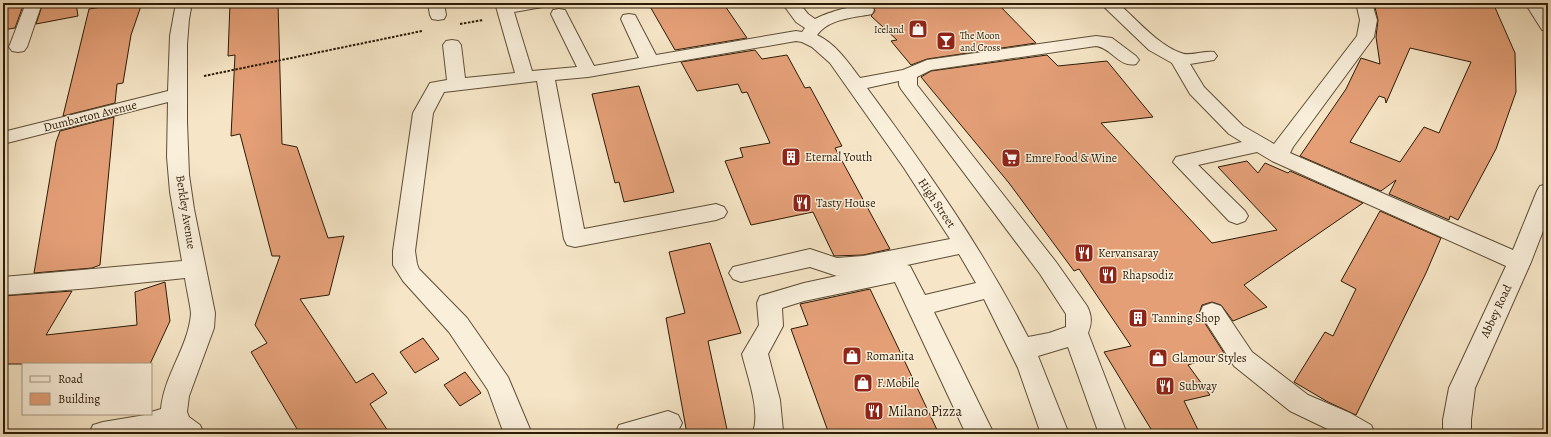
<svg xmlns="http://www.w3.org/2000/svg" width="1551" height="437" font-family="Alegreya,serif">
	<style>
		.building { fill: #e49f77; stroke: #2b1b06; fill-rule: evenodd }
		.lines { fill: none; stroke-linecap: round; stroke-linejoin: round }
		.minor-casing { stroke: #5e4e36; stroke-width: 2 }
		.path { stroke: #2b1b06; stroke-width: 2; stroke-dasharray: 2.5 1.5; stroke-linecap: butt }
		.minor { fill: #f9efdb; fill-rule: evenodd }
		.labels { text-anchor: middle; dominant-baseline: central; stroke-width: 3; stroke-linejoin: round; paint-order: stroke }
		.far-poi-label { font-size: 10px; fill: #2b1b06; stroke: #f9efdb; text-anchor: end }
		.street-label { font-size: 12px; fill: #2b1b06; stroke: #f9efdb }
		.poi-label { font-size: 12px; fill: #2b1b06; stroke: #f9efdb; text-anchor: start }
		.near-poi-label { font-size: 14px; fill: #2b1b06; stroke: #f9efdb; text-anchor: start }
	</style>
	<rect width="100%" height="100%" fill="#f6e6c7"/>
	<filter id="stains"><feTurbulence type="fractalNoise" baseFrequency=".005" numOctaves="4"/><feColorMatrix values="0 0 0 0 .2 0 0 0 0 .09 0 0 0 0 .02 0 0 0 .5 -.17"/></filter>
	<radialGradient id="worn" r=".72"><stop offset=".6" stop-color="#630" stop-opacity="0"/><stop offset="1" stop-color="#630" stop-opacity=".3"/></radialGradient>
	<g class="building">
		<path d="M3,3h21l-9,25 -12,2z"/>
		<path d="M43,3h33l2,13 -42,8z"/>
		<path d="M127,3h15l-11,32 -8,48 -6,1 -2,19 -52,13 26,-107z"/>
		<path d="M230,3h48l4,141 15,3 31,91 16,-2 -15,59 -29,4 56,84 17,-10 14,20 -17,11 20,30h-90l-49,-82 16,-9 -12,-18 25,-69h-8l-32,-122 -9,2 4,-81 -7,1z"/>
		<path d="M648,3h75l24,35 -72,12z"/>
		<path d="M860,3h137l39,40 -109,16 -16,6 -20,-24 6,-1 -26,-24 4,-5 -2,-6z"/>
		<path d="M1374,3h119l22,50 1,39 -20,57 -38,71 -8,-4 -1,4 -60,-26 7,-14 -15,11 -81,-35 46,-67 15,-31 19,6 -4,-27 2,-17zM1410,48l61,14 -32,71 -15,-6 -24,35 -50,-20 29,-46 6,2 1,5z"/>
		<path d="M755,50l7,9 25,-4 18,33 5,-1 32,59 -7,2 55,101 -27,6 -29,1 -21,-44 -62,13 -26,-64 18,-4 -3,-9 30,-5 -23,-51 -5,1 -4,-9 -41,7 -16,-29z"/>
		<path d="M1047,55l11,11 49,-5 46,56 -52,6 111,120 65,-13 -59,-63 29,-6 11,12 7,-10 23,10 2,-2 73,32 -119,82 23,22 -34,14 -12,-16 -9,-3 -10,3 -3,9 25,39 -36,12 22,30 -26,6 16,33h-46l-50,-82 27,-6 -52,-77 -5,2 -65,-88 -88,-106 10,-6z"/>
		<path d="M639,86l35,106 -50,10 -5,-20 -4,1 -23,-89z"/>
		<path d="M114,117l-14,148 -8,3 -58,5 22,-131 4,-11z"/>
		<path d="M1380,211l61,27 -15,35 -70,142 -28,-13 -34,-20 31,-50 8,4 23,-47 -15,-8z"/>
		<path d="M710,243l31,90 -33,8 20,93h-41l-21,-116 19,-5 -16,-61z"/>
		<path d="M165,282l5,39 -20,43h-147v-68l69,-5 -26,44 91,-10 -2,-33z"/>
		<path d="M870,289l35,73 34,72h-110l-38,-105 17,-4 -8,-21z"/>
		<path d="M423,338l16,21 -24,14 -15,-21z"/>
		<path d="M465,372l16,21 -21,13 -16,-21z"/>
	</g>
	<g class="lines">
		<defs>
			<g id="minor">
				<path d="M26,3h16l-15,44 -3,4 -6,1 -6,-1 -3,-4z"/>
				<path d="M176,3h16l-3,16 -2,25v78l2,53 5,34 21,104 -1,15 -25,68 -2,16 2,5 11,8 4,9h-34l-3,-4 -10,4h-68l4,-9 10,-3 48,-8v-2l10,-3c3,-34 27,-61 30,-95 0,-7 -5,-27 -6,-36l-94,10 -88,7v-18l179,-16 -12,-69 -3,-35 1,-55 -165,42v-12l165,-41 2,-55z"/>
				<path d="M428,3h16l2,12 -2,4 -6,1 -6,-1 -2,-4z"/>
				<path d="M495,3h55l-2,3 -34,6 18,59 45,-4 -26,-53 2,-4 6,-1 6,1 2,4 27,52 45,-8 -18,-39 2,-4 6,-1 6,1 21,40 140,-24 6,1 3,-4 -9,-6 -14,-19h17l9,11 7,5c13,-7 43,-16 57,-13l2,4 -2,4c-19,4 -42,4 -55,21 19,9 31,27 43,43l43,-8 24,-10 169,-24 16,2 24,18 3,4 -3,4c-17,4 -24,-16 -40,-18l-165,24 -14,7v8l139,177 31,44c5,10 5,17 1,27l39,101h-28l-31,-87 -30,9 31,78h-28l-23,-66 -34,-69 -50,13 60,122h-28l-71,-152 -91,19 -22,7 1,18 -15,28 12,46 3,31 -2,3h-29c10,-20 -5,-59 -10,-80l17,-29 -2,-22 3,-7 44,-13 37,-8 -4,1 -27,-9 -69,15 -8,-3 -4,-6 4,-6 77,-18 27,9 26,-2 87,-17 -46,-71 -74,-105 -18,-16 -10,-5 -6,-1 -208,36 -33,3 29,149 132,-25 8,3 3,5 -3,5 -8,3 -141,27 -8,-2 -3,-6 -27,-158 -93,11 -11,21 -18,138 2,13 2,5 48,49 41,59 24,57h-28l-16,-44 -39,-58 -46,-51 -10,-16v-14l20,-138 17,-30 17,-3 -4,-35 3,-4 6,-1 6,1 3,4 4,33 50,-5zM899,81v4l2,4 139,185 26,40v13l-17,6 -21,4c-46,-89 -102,-169 -161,-249zM959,254l17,29 -51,12 -15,-29 -3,-1z"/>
				<path d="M1100,3h18c18,16 40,42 63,50 8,4 23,-3 33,-1l3,4 -3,4 -24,4 14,23 39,39 31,18 83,-108 3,-16 -4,-17h16l5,17 -3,17 -81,110 -3,6 223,97 24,-59 3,-5 8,-2v34l-17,44 -56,126 -4,32v14h-28v-14l6,-32 57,-122 -234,-105 -15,-9 -59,13 47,46 3,5 -3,5 -8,3 -8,-3 -56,-59 3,-5 66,-15 -13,-8 -39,-40 -18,-31 -23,-13z"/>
				<path d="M1525,3h16l7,10v18l-6,-1z"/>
				<path d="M1212,303l9,3 31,46 56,43 42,18 21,12 4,9h-37l-48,-23 -56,-45 -34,-53 3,-7z"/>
				<path d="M668,411l10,4 4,8 -4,8 -7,3h-56l4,-9z"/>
			</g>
		</defs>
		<use href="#minor" class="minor-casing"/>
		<g class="path">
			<path d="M460,24l23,-4"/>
			<path d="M204,76l218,-45"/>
		</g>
		<use href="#minor" class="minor"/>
	</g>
	<defs>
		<symbol id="shop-square" viewBox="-11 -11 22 22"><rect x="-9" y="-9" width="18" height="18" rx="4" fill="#8f2418" stroke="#f9efdb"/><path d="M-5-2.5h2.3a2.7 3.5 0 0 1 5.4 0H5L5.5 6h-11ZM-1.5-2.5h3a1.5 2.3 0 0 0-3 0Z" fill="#fff"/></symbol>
		<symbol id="bar-square" viewBox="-11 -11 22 22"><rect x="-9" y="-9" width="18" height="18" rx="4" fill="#8f2418" stroke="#f9efdb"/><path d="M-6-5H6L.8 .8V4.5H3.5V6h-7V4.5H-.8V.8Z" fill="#fff"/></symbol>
		<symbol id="building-square" viewBox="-11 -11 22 22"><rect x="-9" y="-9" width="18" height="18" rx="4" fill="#8f2418" stroke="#f9efdb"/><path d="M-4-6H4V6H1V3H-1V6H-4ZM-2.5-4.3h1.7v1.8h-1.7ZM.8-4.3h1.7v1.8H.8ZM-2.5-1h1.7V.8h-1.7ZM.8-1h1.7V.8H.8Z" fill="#fff"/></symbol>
		<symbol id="supermarket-square" viewBox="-11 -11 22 22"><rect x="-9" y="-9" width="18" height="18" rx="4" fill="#8f2418" stroke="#f9efdb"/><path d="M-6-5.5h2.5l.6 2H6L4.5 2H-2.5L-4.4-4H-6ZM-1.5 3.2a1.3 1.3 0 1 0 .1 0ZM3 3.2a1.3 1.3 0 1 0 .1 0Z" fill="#fff"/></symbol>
		<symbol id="restaurant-square" viewBox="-11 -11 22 22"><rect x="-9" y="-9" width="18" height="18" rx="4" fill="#8f2418" stroke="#f9efdb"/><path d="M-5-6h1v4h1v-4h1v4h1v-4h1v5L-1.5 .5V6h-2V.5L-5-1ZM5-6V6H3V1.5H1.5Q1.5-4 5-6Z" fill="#fff"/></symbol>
	</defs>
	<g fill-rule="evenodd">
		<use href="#shop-square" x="907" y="18" width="22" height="22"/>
		<use href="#bar-square" x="935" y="30" width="22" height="22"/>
		<use href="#building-square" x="780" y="146" width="22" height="22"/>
		<use href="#supermarket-square" x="1000" y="147" width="22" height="22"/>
		<use href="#restaurant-square" x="791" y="192" width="22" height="22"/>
		<use href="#restaurant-square" x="1073" y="242" width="22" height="22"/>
		<use href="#restaurant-square" x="1097" y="264" width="22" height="22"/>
		<use href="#building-square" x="1127" y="307" width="22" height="22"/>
		<use href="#shop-square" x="841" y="345" width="22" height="22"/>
		<use href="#shop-square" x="1147" y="347" width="22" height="22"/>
		<use href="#shop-square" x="852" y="372" width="22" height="22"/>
		<use href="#restaurant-square" x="1154" y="375" width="22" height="22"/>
		<use href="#restaurant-square" x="863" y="400" width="22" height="22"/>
	</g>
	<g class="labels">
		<g class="far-poi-label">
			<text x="904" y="29">Iceland</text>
			<text x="960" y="35" text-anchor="start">The Moon<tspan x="960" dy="12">and Cross</tspan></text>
		</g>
		<g class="street-label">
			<text transform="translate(90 116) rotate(-14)">Dumbarton Avenue</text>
			<text transform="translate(937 203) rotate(56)">High Street</text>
			<text transform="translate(186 212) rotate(81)">Berkley Avenue</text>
			<text transform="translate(1496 311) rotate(-65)">Abbey Road</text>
		</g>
		<g class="poi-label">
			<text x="805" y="157">Eternal Youth</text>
			<text x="1025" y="158">Emre Food &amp; Wine</text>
			<text x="816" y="203">Tasty House</text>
			<text x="1098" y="253">Kervansaray</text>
			<text x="1122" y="275">Rhapsodiz</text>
			<text x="1152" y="318">Tanning Shop</text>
			<text x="866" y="356">Romanita</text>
			<text x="1172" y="358">Glamour Styles</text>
			<text x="877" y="383">F.Mobile</text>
			<text x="1179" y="386">Subway</text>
		</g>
		<g class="near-poi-label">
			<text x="888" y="411">Milano Pizza</text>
		</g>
	</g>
	<rect width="1551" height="437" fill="none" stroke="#f6e6c7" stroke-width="16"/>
	<rect x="4" y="4" width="1543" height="429" fill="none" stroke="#2b1b06" stroke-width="2"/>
	<rect x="8" y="8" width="1535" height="421" fill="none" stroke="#2b1b06"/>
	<rect x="22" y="363" width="130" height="52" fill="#f9efdb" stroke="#a79a86"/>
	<rect x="30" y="376" width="20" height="6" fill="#f9efdb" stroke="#a79a86"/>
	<text x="58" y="383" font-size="12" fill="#2b1b06">Road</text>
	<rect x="30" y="393" width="20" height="12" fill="#e49f77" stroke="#a79a86"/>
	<text x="58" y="403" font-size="12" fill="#2b1b06">Building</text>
	<rect width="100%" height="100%" filter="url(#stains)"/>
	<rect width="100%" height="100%" fill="url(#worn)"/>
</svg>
